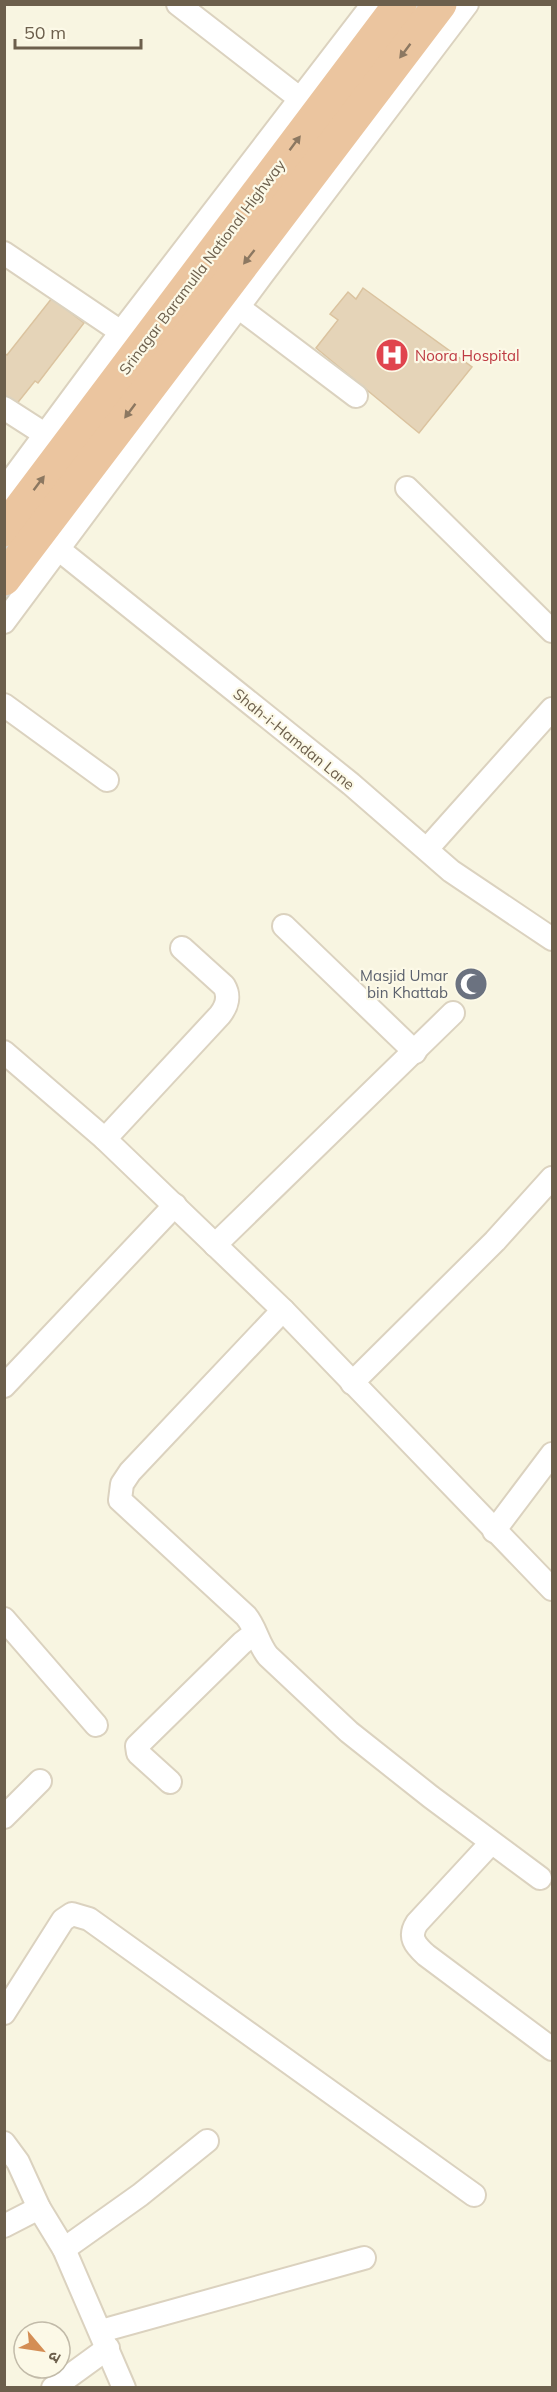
<svg xmlns="http://www.w3.org/2000/svg" width="557" height="2392" font-family="Mulish,'Noto Sans Devanagari',sans-serif">
	<style>
		.building { fill: #e5d4b8; stroke: #dbc39f; stroke-width: 1.5 }
		.lines { fill: none; stroke-linecap: round; stroke-linejoin: round }
		.minor-casing { stroke: #dbd2bf; stroke-width: 26 }
		.highway-casing { stroke: #dcd9d4; stroke-width: 36 }
		.minor { stroke: #fff; stroke-width: 22 }
		.highway { stroke: #ebc59f; stroke-width: 33 }
		.oneway { fill: #8c7861 }
		.labels { text-anchor: middle; dominant-baseline: central; stroke-width: 4.5; stroke-linejoin: round; paint-order: stroke }
		.street-label { font-size: 15px; fill: #6c5f4c; stroke: #fcf9e7 }
		.health-label { font-size: 15px; fill: #be3a42; stroke: #fcf9e7; text-anchor: start }
		.worship-label { font-size: 15px; fill: #5b616d; stroke: #fcf9e7; text-anchor: end }
	</style>
	<rect width="100%" height="100%" fill="#f8f5e1"/>
	<g class="building">
		<path d="M363,288l109,79 -53,66 -103,-85 22,-28 -8,-6 18,-22 8,7z"/>
		<path d="M52,298l32,25 -46,60 -3,-2 -24,30 -7,-5v-53l3,2z"/>
	</g>
	<g class="lines">
		<defs>
			<g id="minor">
				<path d="M178,4l134,104"/>
				<path d="M4,253l117,79"/>
				<path d="M238,307l118,89"/>
				<path d="M4,408l53,34"/>
				<path d="M407,488l145,143"/>
				<path d="M4,490l117,-158 252,-328"/>
				<path d="M47,540l304,244 100,87 101,68"/>
				<path d="M4,622l258,-347 205,-271"/>
				<path d="M4,705l103,75"/>
				<path d="M427,849l125,-140"/>
				<path d="M284,926l131,126"/>
				<path d="M4,1052l101,87 178,171 269,279"/>
				<path d="M105,1139l115,-124c7,-9 10,-19 4,-29l-42,-38"/>
				<path d="M215,1245l238,-232"/>
				<path d="M283,1310l-153,162 -8,12 -2,16 126,116c10,12 12,28 22,40l81,76 82,65 109,81"/>
				<path d="M352,1383l143,-142 57,-63"/>
				<path d="M4,1386l171,-181"/>
				<path d="M494,1531l58,-77"/>
				<path d="M4,1619l92,106"/>
				<path d="M170,1782l-32,-29 -1,-7 105,-103 13,-10"/>
				<path d="M4,1817l36,-36"/>
				<path d="M491,1843l-74,80c-9,14 -2,22 9,32l126,94"/>
				<path d="M4,2013l59,-93 9,-6 17,5 385,276"/>
				<path d="M4,2143l14,19 21,46 25,41 60,139"/>
				<path d="M4,2226l35,-18"/>
				<path d="M64,2249l76,-54 67,-54"/>
				<path d="M101,2331l263,-73"/>
				<path d="M53,2388l55,-40"/>
			</g>
			<g id="highway">
				<path d="M4,530l396,-526"/>
				<path d="M4,579l436,-575"/>
			</g>
		</defs>
		<use href="#minor" class="minor-casing"/>
		<use href="#highway" class="highway-casing"/>
		<use href="#minor" class="minor"/>
		<use href="#highway" class="highway"/>
	</g>
	<defs><path id="oneway-solid" d="M-6-.8H1V-3.2L6.5 0L1 3.2V.8H-6Z" transform="scale(1.5)"/></defs>
	<g class="oneway">
		<use href="#oneway-solid" transform="translate(405 51) rotate(127)"/>
		<use href="#oneway-solid" transform="translate(295 143) rotate(-53)"/>
		<use href="#oneway-solid" transform="translate(249 257) rotate(128)"/>
		<use href="#oneway-solid" transform="translate(130 411) rotate(127)"/>
		<use href="#oneway-solid" transform="translate(39 483) rotate(-53)"/>
	</g>
	<defs>
		<symbol id="hospital-disc" viewBox="-11 -11 22 22"><circle r="9.5" fill="#e0444e" stroke="#fcf9e7"/><path d="M-5-5h3v3.5h4V-5h3V5h-3V1.5h-4V5h-3Z" fill="#fff"/></symbol>
		<symbol id="mosque-disc" viewBox="-11 -11 22 22"><circle r="9.5" fill="#6b7280" stroke="#fcf9e7"/><path d="M3.5-4.9A6 6 0 1 0 3.5 4.9A5 5 0 1 1 3.5-4.9Z" fill="#fff"/></symbol>
	</defs>
	<g fill-rule="evenodd">
		<use href="#hospital-disc" x="373" y="336" width="38" height="38"/>
		<use href="#mosque-disc" x="452" y="965" width="38" height="38"/>
	</g>
	<g class="labels">
		<g class="street-label">
			<text transform="translate(202 267) rotate(-53)">Srinagar Baramulla National Highway</text>
			<text transform="translate(294 739) rotate(39)">Shah-i-Hamdan Lane</text>
		</g>
		<g class="health-label">
			<text x="415" y="355">Noora Hospital</text>
		</g>
		<g class="worship-label">
			<text x="448" y="975">Masjid Umar<tspan x="448" dy="17">bin Khattab</tspan></text>
		</g>
	</g>
	<rect width="557" height="2392" fill="none" stroke="#6c5f4c" stroke-width="12"/>
	<g transform="translate(42 2350) rotate(119)"><circle r="28" fill="#fcf9e7" stroke="#c2bba9" stroke-width="1.5"/>
	<path d="M0-4.5L10 22L0 15L-10 22Z" fill="#d48e55"/>
	<text y="-9" font-size="16" font-weight="bold" text-anchor="middle" fill="#6c5f4c">उ</text>
	</g>
	<path d="M15 39v9h126v-9" fill="none" stroke="#6c5f4c" stroke-width="3"/>
	<text x="24" y="39" font-size="18" fill="#6c5f4c" stroke="#fcf9e7" stroke-width="4.5" paint-order="stroke">50 m</text>
</svg>
